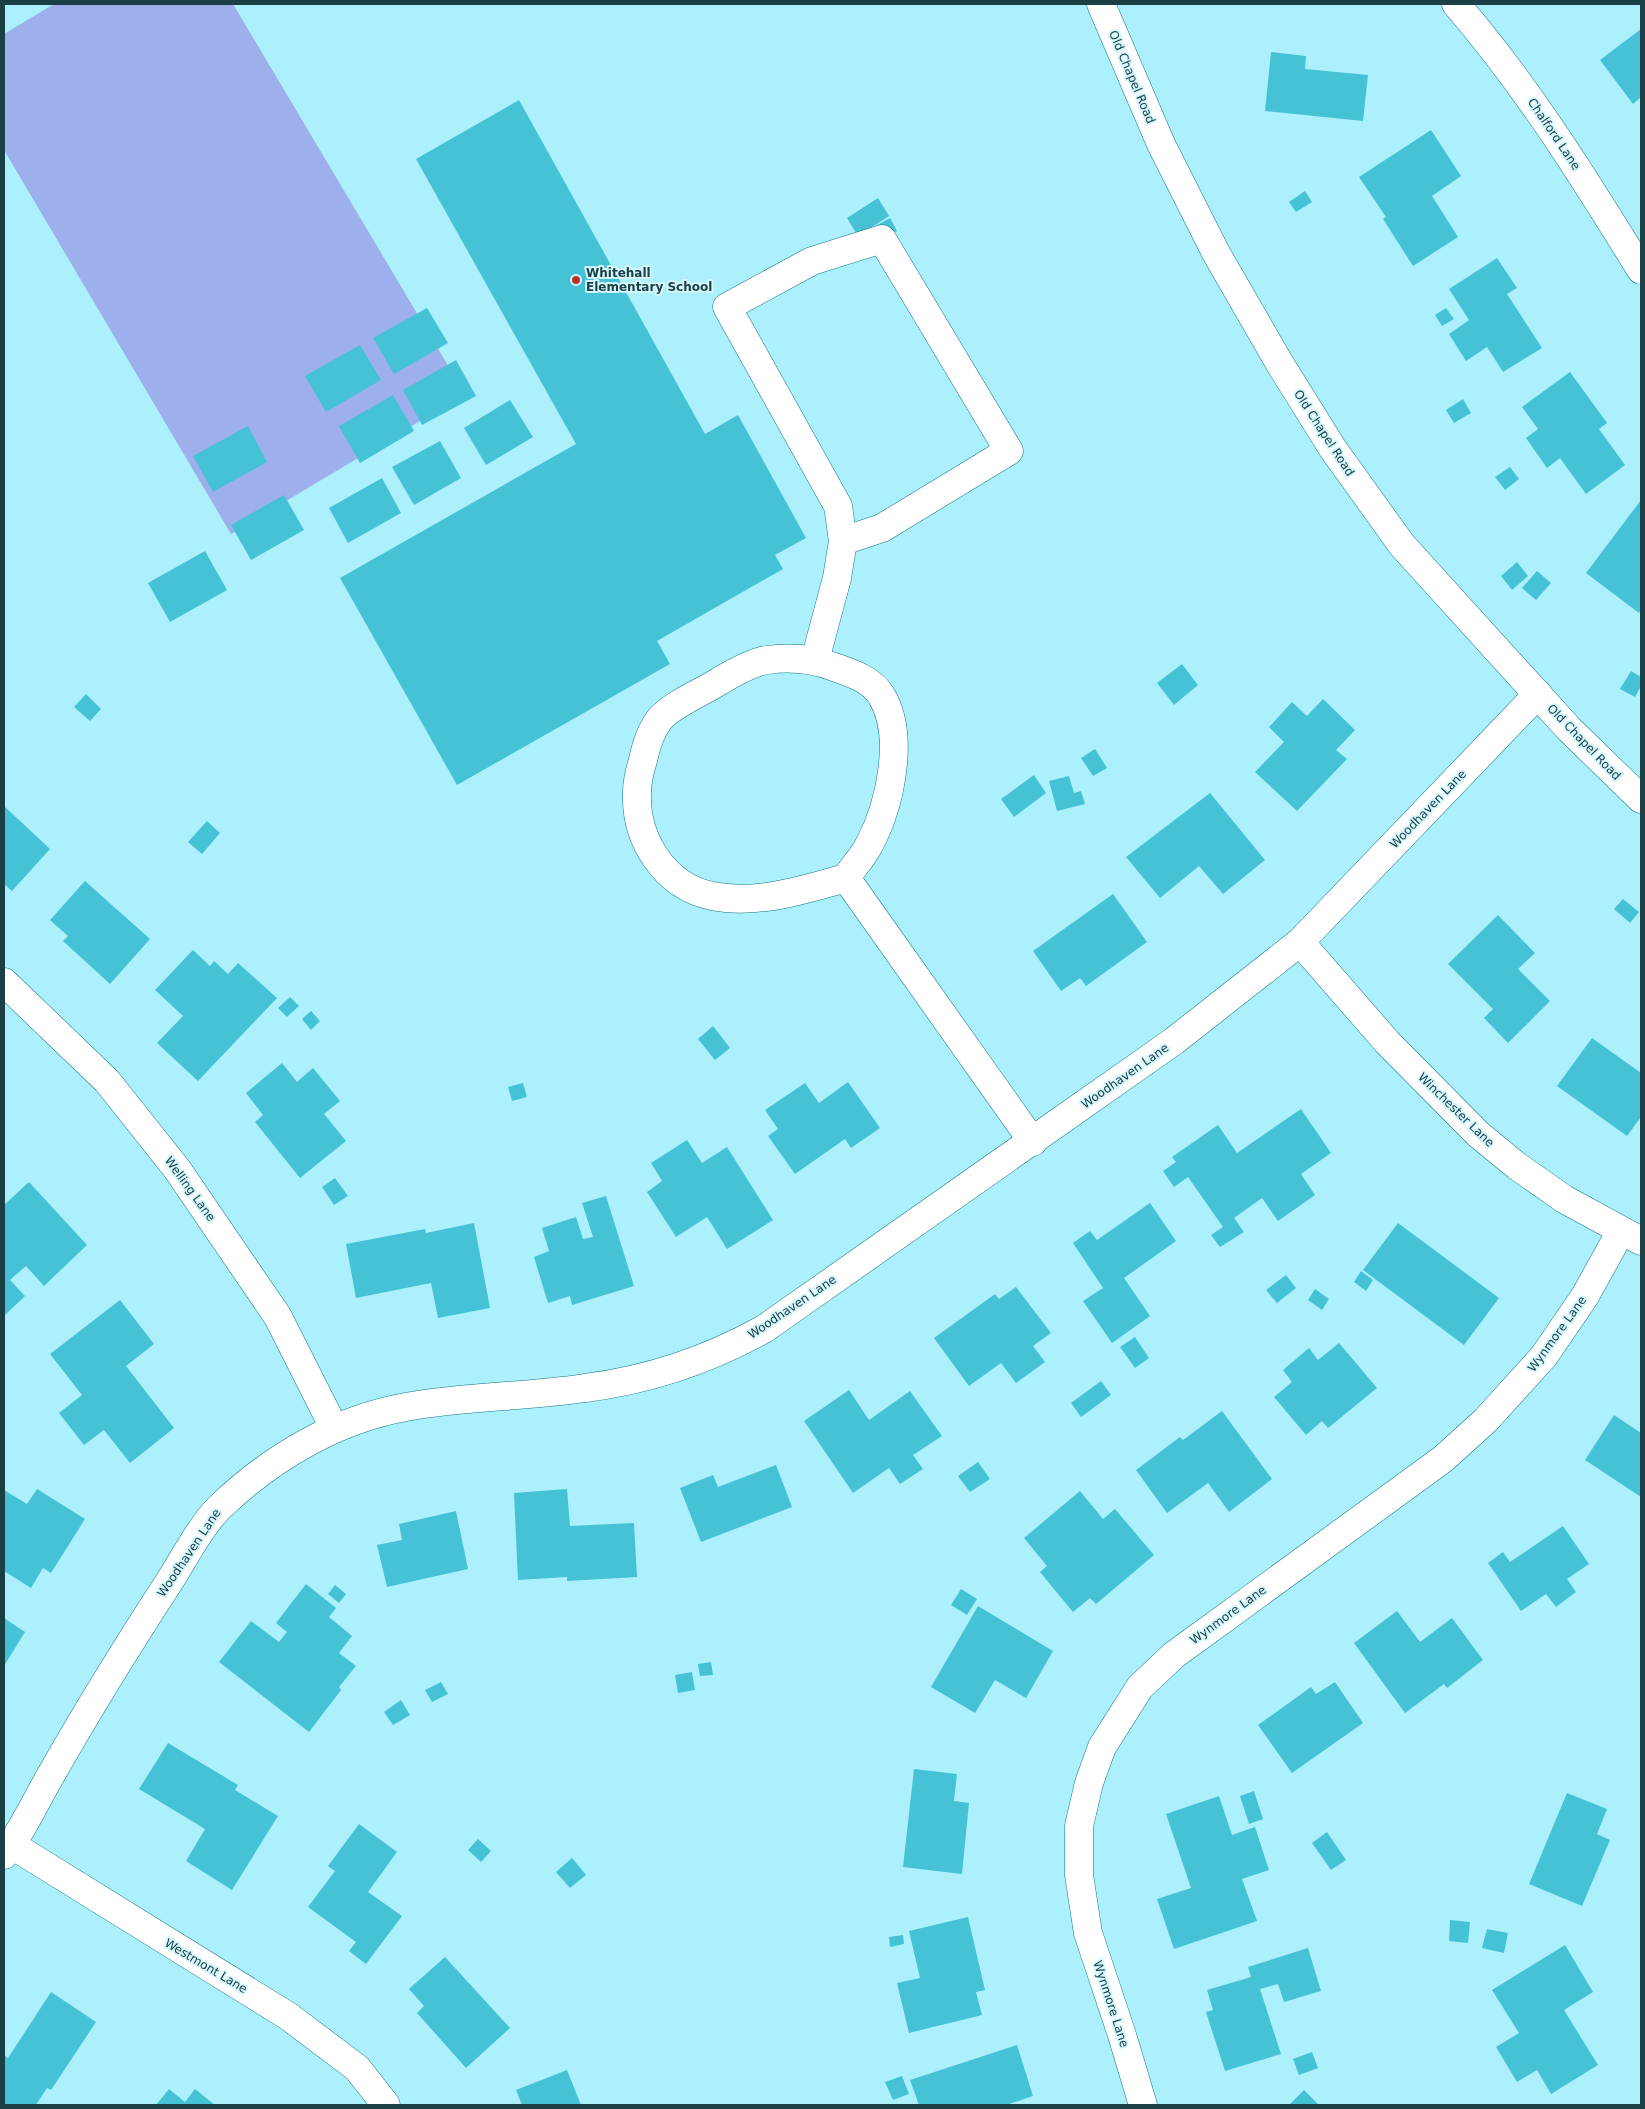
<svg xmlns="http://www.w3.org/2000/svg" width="1645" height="2109" font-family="'DejaVu Sans',sans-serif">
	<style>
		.green { fill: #9db0eb }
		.building { fill: #46c2d6 }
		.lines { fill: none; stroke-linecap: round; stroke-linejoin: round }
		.minor-casing { stroke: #0d7785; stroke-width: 29 }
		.minor { stroke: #fff; stroke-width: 28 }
		.poi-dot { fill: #be3122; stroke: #d6f7fd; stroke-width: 2 }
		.labels { text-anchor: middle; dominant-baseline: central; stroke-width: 4; stroke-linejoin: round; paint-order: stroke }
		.street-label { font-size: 12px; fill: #1a4046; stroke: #d6f7fd }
		.poi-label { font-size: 12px; font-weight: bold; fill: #1a4046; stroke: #d6f7fd; text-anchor: start }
	</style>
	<rect width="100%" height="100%" fill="#acf0fd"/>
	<path class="green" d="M54,4h179l232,390 -234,140 -227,-384v-116z"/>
	<g class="building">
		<path d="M1641,29v68l-8,7 -33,-44z"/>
		<path d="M1271,52l35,4 -1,13 63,6 -5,46 -98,-10z"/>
		<path d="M519,100l186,334 33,-19 68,123 -31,17 8,14 -126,72 13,23 -213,121 -117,-207 236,-134 -160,-285z"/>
		<path d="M1431,130l30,46 -29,20 26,41 -45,29 -30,-47 3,-2 -27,-40z"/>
		<path d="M1305,191l7,11 -16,10 -7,-10z"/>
		<path d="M878,198l11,18 -31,20 -11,-18z"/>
		<path d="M890,218l7,13 -23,11 -6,-12z"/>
		<path d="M1497,258l20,30 -10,6 35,54 -39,24 -16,-25 -21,14 -17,-27 20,-14 -20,-31z"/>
		<path d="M427,308l21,35 -54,31 -21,-36z"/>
		<path d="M1446,308l8,11 -12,7 -7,-11z"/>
		<path d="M360,345l21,35 -55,32 -21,-36z"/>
		<path d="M456,360l20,36 -54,29 -19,-35z"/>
		<path d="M1570,372l37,51 -8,6 26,36 -39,29 -26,-36 -13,10 -21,-30 12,-9 -16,-22z"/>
		<path d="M393,395l21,36 -54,32 -21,-37z"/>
		<path d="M1463,399l8,14 -17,10 -8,-13z"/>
		<path d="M510,400l23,37 -47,28 -22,-37z"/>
		<path d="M248,426l19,36 -54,30 -20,-36z"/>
		<path d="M440,441l21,37 -47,27 -22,-38z"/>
		<path d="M1510,467l9,12 -14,11 -10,-13z"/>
		<path d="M382,478l19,35 -53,30 -19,-35z"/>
		<path d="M284,495l20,35 -53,30 -20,-35z"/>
		<path d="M1641,500v109l-2,4 -53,-40z"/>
		<path d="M205,551l22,39 -57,32 -22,-39z"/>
		<path d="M1517,562l11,14 -16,14 -11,-14z"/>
		<path d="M1537,571l14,12 -15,17 -14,-12z"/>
		<path d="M1182,664l16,21 -24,20 -17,-22z"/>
		<path d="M1631,671l10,6v9l-6,11 -15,-8z"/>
		<path d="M86,694l15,15 -11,12 -16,-14z"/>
		<path d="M1323,699l32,31 -19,20 11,9 -50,52 -42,-39 29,-30 -15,-15 23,-25 15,14z"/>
		<path d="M1095,749l12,19 -14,8 -12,-18z"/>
		<path d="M1034,775l12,18 -32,24 -13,-18z"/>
		<path d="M1069,776l5,17 7,-2 4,13 -28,7 -8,-30z"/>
		<path d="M1210,793l55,67 -42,34 -24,-28 -39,32 -34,-41z"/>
		<path d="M4,806l46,43 -38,42 -8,-7z"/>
		<path d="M207,821l13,12 -18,21 -14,-12z"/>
		<path d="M85,881l65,58 -40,45 -47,-43 5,-5 -18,-16z"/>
		<path d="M1113,894l34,48 -61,44 -6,-8 -19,13 -28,-40z"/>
		<path d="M1623,899l16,13 -9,11 -16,-14z"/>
		<path d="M1498,915l37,38 -17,16 32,32 -42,42 -24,-25 9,-9 -45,-45z"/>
		<path d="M193,950l17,16 4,-5 14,13 10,-11 39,35 -79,83 -41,-38 26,-27 -28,-26z"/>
		<path d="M290,997l9,9 -12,11 -9,-9z"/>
		<path d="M311,1011l9,10 -9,9 -9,-11z"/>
		<path d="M713,1026l17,22 -15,12 -17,-21z"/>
		<path d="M1592,1038l49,35v44l-14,19 -70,-50z"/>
		<path d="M282,1063l15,19 16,-14 27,33 -16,13 22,27 -46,37 -45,-56 8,-7 -17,-22z"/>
		<path d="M848,1082l32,46 -29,20 -6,-9 -50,35 -27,-38 10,-7 -13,-19 40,-27 14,20z"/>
		<path d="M523,1083l4,14 -15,4 -4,-14z"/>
		<path d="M1301,1109l30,44 -30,21 14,21 -37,26 -16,-23 -28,20 10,14 -24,15 -9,-12 12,-8 -35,-50 -14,10 -11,-16 13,-9 -4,-5 46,-32 19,28z"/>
		<path d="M687,1140l15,23 25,-16 46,73 -46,29 -20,-32 -31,20 -29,-45 15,-11 -11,-18z"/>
		<path d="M335,1178l13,18 -14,9 -12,-18z"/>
		<path d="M29,1182l58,63 -43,41 -18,-20 -16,14 15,16 -21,20v-111z"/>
		<path d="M606,1196l28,90 -62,19 -2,-9 -22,7 -14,-46 15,-6 -7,-23 34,-11 7,22 10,-2 -11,-34z"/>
		<path d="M1150,1203l26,38 -52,37 26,38 -38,27 -29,-42 20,-13 -30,-45 17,-12 7,9z"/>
		<path d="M474,1223l16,85 -52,10 -7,-35 -75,15 -10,-54 79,-15 1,4z"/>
		<path d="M1398,1223l101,75 -35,47 -101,-75z"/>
		<path d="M1361,1271l12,9 -7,11 -12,-9z"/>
		<path d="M1286,1275l10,13 -19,15 -11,-13z"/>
		<path d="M1016,1287l35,46 -18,13 12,16 -29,21 -15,-20 -32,23 -35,-48 61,-44 4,5z"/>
		<path d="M1315,1289l14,10 -7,11 -14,-10z"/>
		<path d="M120,1300l34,44 -28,22 48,62 -44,35 -26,-33 -20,15 -25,-32 23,-18 -32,-41z"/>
		<path d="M1135,1337l14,21 -14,10 -15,-21z"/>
		<path d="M1339,1343l38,45 -49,40 -6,-7 -16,14 -32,-38 18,-15 -9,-12 26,-22 9,12z"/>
		<path d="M1101,1381l10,14 -30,22 -10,-14z"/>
		<path d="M849,1390l20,30 41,-29 32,45 -29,19 10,14 -23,15 -11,-16 -36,25 -49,-72z"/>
		<path d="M1222,1411l50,68 -43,33 -21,-29 -41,30 -31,-43 44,-33 3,3z"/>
		<path d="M1614,1415l27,18v64l-56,-37z"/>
		<path d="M978,1462l12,17 -20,13 -12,-16z"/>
		<path d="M776,1465l16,42 -91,35 -21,-54 33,-13 5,12z"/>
		<path d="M37,1489l48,30 -34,54 -8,-5 -12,20 -27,-17v-81l23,14z"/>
		<path d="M567,1489l3,37 64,-3 3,54 -70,4v-4l-49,3 -4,-87z"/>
		<path d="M1080,1491l23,28 12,-10 39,46 -58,49 -6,-6 -17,14 -33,-40 7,-6 -23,-28z"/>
		<path d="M456,1511l12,58 -81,18 -10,-42 25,-5 -3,-16z"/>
		<path d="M1563,1526l26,38 -22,15 9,13 -20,15 -10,-13 -25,17 -33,-48 15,-11 7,10z"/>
		<path d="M306,1584l30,24 -7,9 23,19 -13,17 17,13 -17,21 2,3 -32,42 -90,-70 32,-41 28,21 8,-10 -11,-9z"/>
		<path d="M335,1585l11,9 -7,9 -11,-9z"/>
		<path d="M961,1589l16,10 -10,16 -16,-10z"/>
		<path d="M978,1606l75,45 -27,47 -31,-18 -20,33 -44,-26z"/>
		<path d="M1397,1611l23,31 32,-24 31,42 -36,28 -3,-4 -39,29 -51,-70z"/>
		<path d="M4,1618l21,14 -21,34z"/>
		<path d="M711,1662l2,13 -13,1 -2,-12z"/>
		<path d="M692,1672l3,18 -17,3 -3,-18z"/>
		<path d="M441,1682l7,12 -16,8 -7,-12z"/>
		<path d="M1335,1682l28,41 -71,50 -34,-48 53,-38 5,7z"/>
		<path d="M401,1700l9,15 -17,10 -9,-13z"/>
		<path d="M168,1743l70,42 -3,5 43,26 -46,74 -46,-29 19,-32 -66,-40z"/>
		<path d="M914,1769l43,5 -3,27 15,2 -7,71 -59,-7z"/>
		<path d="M1254,1791l9,28 -14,5 -9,-28z"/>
		<path d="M1567,1793l40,16 -10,25 13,6 -28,66 -53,-22z"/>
		<path d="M1219,1796l13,39 23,-8 14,43 -27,9 15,42 -83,28 -17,-50 34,-11 -25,-74z"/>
		<path d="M359,1824l38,28 -29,40 34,24 -36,48 -17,-13 7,-9 -48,-35 27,-36 -7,-5z"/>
		<path d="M1327,1832l19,28 -15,10 -19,-27z"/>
		<path d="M478,1839l13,12 -10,11 -13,-12z"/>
		<path d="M572,1858l14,17 -16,13 -14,-16z"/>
		<path d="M968,1917l17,73 -9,2 6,23 -73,18 -12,-50 23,-5 -11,-47z"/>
		<path d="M1450,1920l20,2 -2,21 -19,-2z"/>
		<path d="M1487,1929l21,4 -4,20 -22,-5z"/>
		<path d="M903,1935l1,9 -14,3 -1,-10z"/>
		<path d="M1565,1945l28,47 -29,18 34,55 -47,29 -14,-24 -20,12 -21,-35 23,-14 -27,-43z"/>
		<path d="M1308,1948l13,43 -37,11 -6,-18 -18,5 21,65 -56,17 -19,-59 7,-2 -6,-20 44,-13 -3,-10z"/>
		<path d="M445,1957l65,71 -44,40 -49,-55 7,-7 -15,-17z"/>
		<path d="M51,1992l45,30 -45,68 -4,-2 -11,17h-32v-50l4,3z"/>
		<path d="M1017,2045l16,51 -27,9h-87l-9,-25z"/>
		<path d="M1312,2052l6,16 -19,7 -6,-16z"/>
		<path d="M567,2070l14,35h-59l-6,-15z"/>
		<path d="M902,2076l7,18 -16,6 -8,-18z"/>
		<path d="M169,2089l16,13 10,-13 20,16h-59z"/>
		<path d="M1304,2090l15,15h-30z"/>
	</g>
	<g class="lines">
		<defs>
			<g id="minor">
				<path d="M1101,4l60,140 55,109 64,111 53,85 69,96 167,184 72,70"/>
				<path d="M1456,4c71,82 128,174 185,266"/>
				<path d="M815,660l22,-82 6,-37 -5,-35 -111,-199 85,-46 70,-22 127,212 -127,77 -39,13"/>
				<path d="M846,878c-43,12 -89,27 -134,18 -48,-10 -77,-57 -75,-104 0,-10 3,-22 6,-32 3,-14 7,-28 16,-40 11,-14 39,-26 54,-35 13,-8 39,-23 54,-25 22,-3 46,-1 67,7 17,6 37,12 47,28 25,40 9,111 -12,150 -6,12 -16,22 -23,33l187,264"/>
				<path d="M1300,942l87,100 91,92 39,32 47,33 77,42"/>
				<path d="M4,982l103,99 70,88 101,148 56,111"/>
				<path d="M12,1845l276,171 69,52 29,37"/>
				<path d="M4,1855c19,-25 32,-55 48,-82 37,-65 76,-128 117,-191 16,-25 33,-59 54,-78 51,-48 115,-85 183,-97 59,-11 120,-10 179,-19 64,-8 123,-28 179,-59l410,-288 126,-99 238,-248"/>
				<path d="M1143,2105l-21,-70 -34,-102 -9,-58v-49l10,-43 13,-36 38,-60 34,-32 269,-196 43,-39 58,-64 41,-60 36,-65"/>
			</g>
		</defs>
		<use href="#minor" class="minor-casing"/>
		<use href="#minor" class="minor"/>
	</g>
	<circle class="poi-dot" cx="576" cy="280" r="5"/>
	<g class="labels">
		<g class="street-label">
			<text transform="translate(1132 77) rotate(67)">Old Chapel Road</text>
			<text transform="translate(1554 134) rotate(56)">Chalford Lane</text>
			<text transform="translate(1324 433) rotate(57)">Old Chapel Road</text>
			<text transform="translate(1584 742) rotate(46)">Old Chapel Road</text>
			<text transform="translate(1428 809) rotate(-46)">Woodhaven Lane</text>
			<text transform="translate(1125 1076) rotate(-35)">Woodhaven Lane</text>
			<text transform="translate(1456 1110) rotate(44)">Winchester Lane</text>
			<text transform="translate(190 1189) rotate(54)">Welling Lane</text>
			<text transform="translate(792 1307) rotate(-34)">Woodhaven Lane</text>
			<text transform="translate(1557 1334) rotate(-54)">Wynmore Lane</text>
			<text transform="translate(189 1553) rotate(-56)">Woodhaven Lane</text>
			<text transform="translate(1228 1615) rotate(-36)">Wynmore Lane</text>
			<text transform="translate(206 1966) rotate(31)">Westmont Lane</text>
			<text transform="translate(1111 2004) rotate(72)">Wynmore Lane</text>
		</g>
		<g class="poi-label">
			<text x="586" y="273">Whitehall<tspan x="586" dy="14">Elementary School</tspan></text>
		</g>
	</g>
	<rect width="1645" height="2109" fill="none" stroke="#1a4046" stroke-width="10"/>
</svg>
